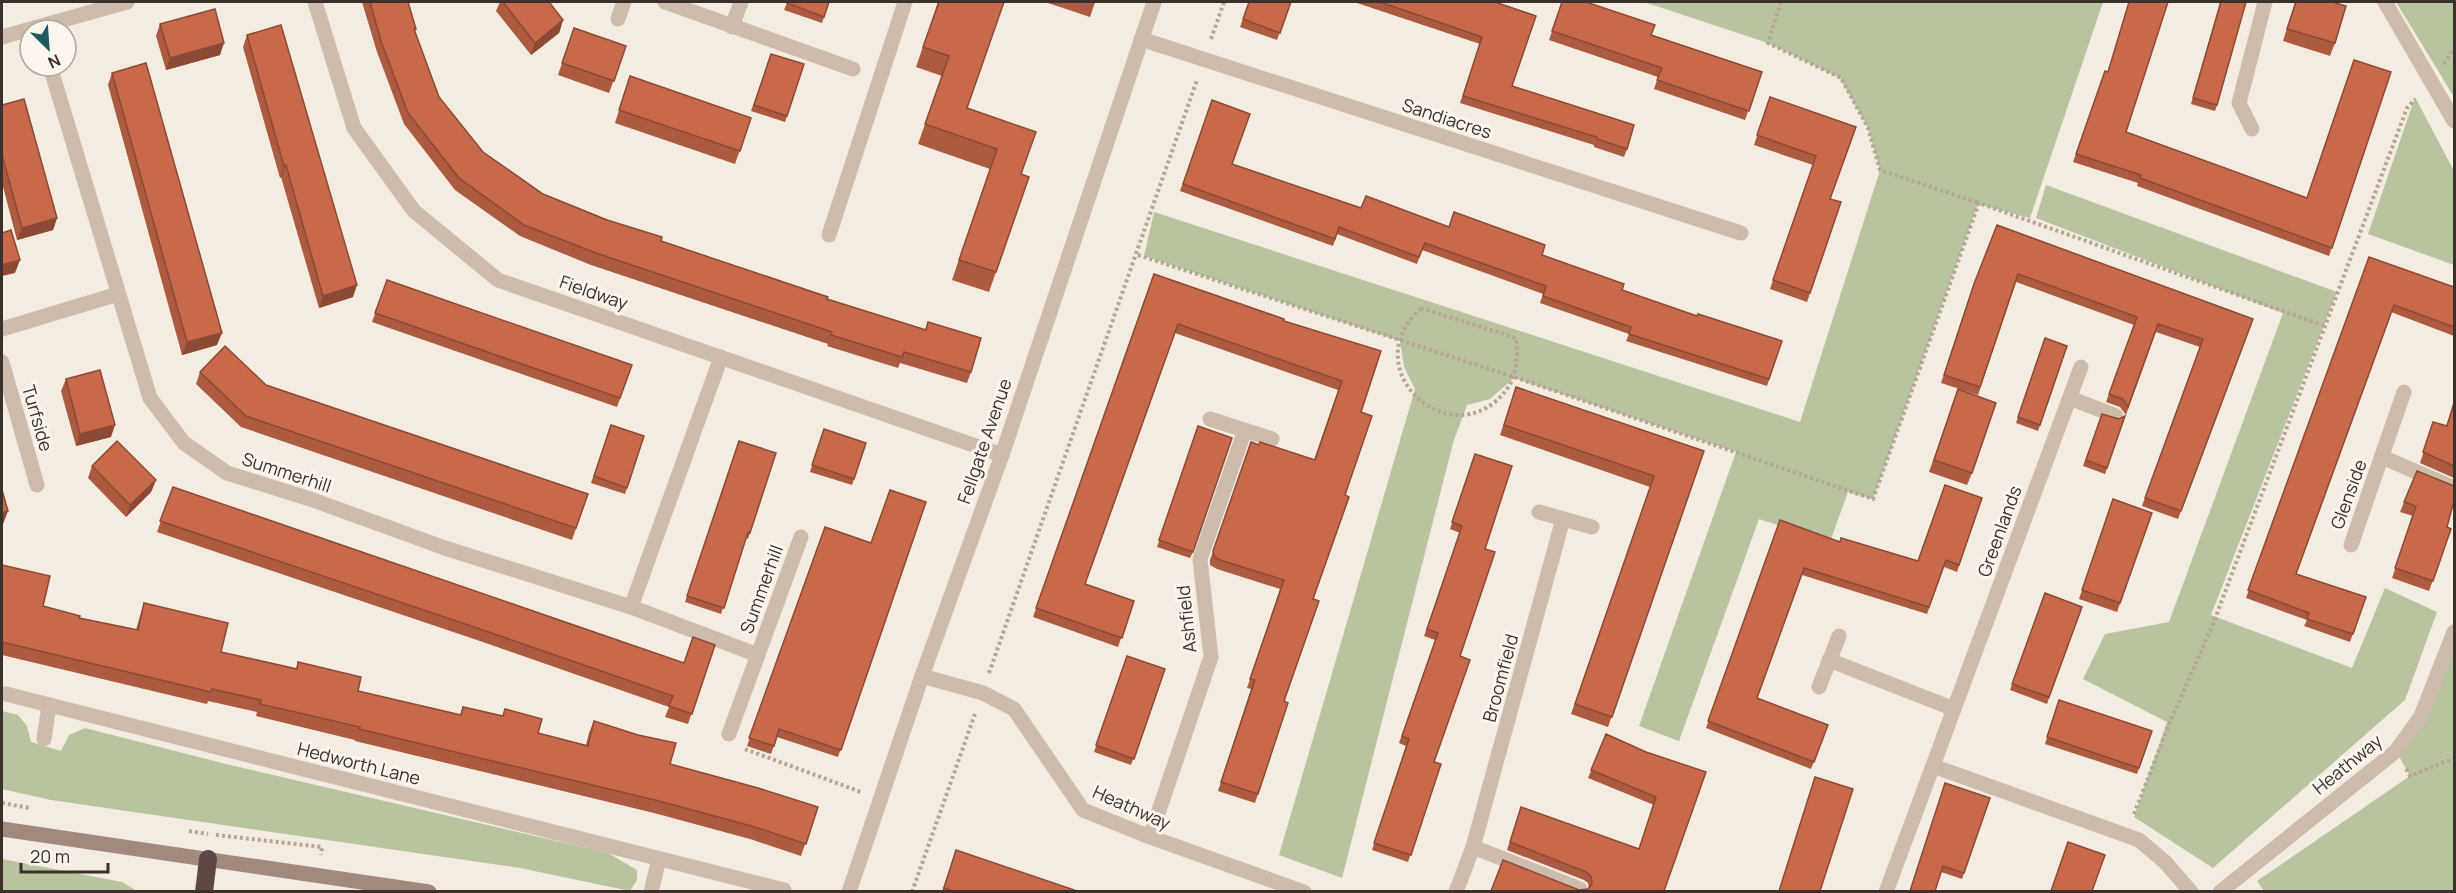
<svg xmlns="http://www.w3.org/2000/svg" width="2456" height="893" font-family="Manrope,sans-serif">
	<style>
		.green { fill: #b8c4a0 }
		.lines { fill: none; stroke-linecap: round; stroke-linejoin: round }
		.path { stroke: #b9a596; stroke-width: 4; stroke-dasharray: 3 3; stroke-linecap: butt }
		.lane { stroke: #cdbbac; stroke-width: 15 }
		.street { stroke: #cdbbac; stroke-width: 15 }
		.secondary { stroke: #a18a7d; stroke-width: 15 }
		.highway { stroke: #5c4a42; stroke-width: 18 }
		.wall { fill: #ac5a40 }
		.shaded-wall { fill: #8c4a34 }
		.building { fill: #c8694b; stroke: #8c4a34; stroke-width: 1.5 }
		.labels { text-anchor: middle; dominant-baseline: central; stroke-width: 6; stroke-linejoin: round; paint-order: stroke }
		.street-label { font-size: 18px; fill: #3b302b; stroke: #fbf5ee }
	</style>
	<rect width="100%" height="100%" fill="#f4ebe1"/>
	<g class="green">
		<path d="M1644,2h459l-73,216 -52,-14 -105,295 -25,-7 -18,50 -71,-23 -80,222 -40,-15 97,-274 -222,-74 -24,21 -23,6 -14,38 -111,435 -63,-23 136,-466 -11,-22 -4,-26 -256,-85 10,-44 646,210 80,-252 -12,-42 -28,-50 -72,-35z"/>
		<path d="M2396,2h58v95z"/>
		<path d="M2415,97l39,74v94l-86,-31z"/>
		<path d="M2046,185l291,107 -126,323 141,53 33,-80 52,24 -32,88 -192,168 -79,-51 33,-95 -84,-43 22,-45 64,-12 114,-309 -247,-95z"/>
		<path d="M2454,632v259h-190l-7,-10 153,-105 -14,-25z"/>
		<path d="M2,711l16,4 9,11 4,16 30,9 8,-16 16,-7 141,36 382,89 29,17v10l-7,11 -110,-23 -469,-68 -49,-11z"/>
		<path d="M2,859l120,23 15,9h-135z"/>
	</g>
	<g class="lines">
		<g class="path">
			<path d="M1781,2l-13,41 73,35 27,50 12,42 99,33"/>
			<path d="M1211,39l13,-37"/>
			<path d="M2444,64l10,-16"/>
			<path d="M1138,255l376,122 359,122 106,-296 346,123"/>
			<path d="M1421,308l95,30c3,25 0,46 -20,63 -51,44 -127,-24 -87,-79 3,-5 8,-9 12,-14z"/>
			<path d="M989,673l208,-593"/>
			<path d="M745,749l116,43"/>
			<path d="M2406,769l4,7 44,-18"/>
			<path d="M2,803l28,5"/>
			<path d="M2134,814l36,-92 43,-98 194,-516 8,-9"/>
			<path d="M189,831l19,3"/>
			<path d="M216,835l106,12 -1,8"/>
			<path d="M912,892l63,-178"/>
		</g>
		<path class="lane" d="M829,235l76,-233"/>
		<g class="street">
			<path d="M315,2l39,126 60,83 84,69 504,175"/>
			<path d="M665,2l188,67"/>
			<path d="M2385,2l69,119"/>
			<path d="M618,19l6,-17"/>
			<path d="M732,27l9,-25"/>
			<path d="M2,37l125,-35"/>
			<path d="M1141,39l600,194"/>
			<path d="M50,66l100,332 34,45 43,30 86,27 132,48 186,59 90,-250"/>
			<path d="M2252,129l-13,-26 26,-101"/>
			<path d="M2,329l116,-35"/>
			<path d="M2,362l35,123"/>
			<path d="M2070,398l46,18"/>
			<path d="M1210,419l62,20"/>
			<path d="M2382,457l72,31"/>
			<path d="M1539,512l53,15"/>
			<path d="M1563,519l-90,328 107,42"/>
			<path d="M2351,545l53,-153"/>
			<path d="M631,607l127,48"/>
			<path d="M1829,660l125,49"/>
			<path d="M922,676l61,17 31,16 69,101 67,27 154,55"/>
			<path d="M1819,687l20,-51"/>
			<path d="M6,694l778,196"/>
			<path d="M729,734l72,-197"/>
			<path d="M44,739l5,-34"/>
			<path d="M1933,766l206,74 26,22 26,30"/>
			<path d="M1150,837l61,-180 -11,-98 45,-129"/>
			<path d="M651,892l8,-33"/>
			<path d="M849,892l73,-216 80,-221 152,-453"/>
			<path d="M1456,892l17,-45"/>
			<path d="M1886,892l195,-525"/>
			<path d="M2220,892l176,-141 25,-35 33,-84"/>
		</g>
		<path class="secondary" d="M2,829l427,63"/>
		<path class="highway" d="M204,892l4,-33"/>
	</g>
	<g class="wall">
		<path d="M362,2h46l8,27 -1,3 24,65 44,55 60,42 118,47 166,58 98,31 3,-8 43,50 -4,11 -67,-20 -2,5 -71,-22 1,-2 -237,-79 -71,-29 -65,-46 -51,-66 -27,-72z"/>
		<path d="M500,2h3l60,18 -4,13 -28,22 -35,-44z"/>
		<path d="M938,2l29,106 54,66 8,3 -40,115 -37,-12 38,-111 -72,-25 24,-68 -26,-9z"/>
		<path d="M1045,2h50l-5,15z"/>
		<path d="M1249,2h42l-14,38 -37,-13z"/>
		<path d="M1354,2h141l17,84 115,63 -3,8 -30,-10v-2l-134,-42 20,-59z"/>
		<path d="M1562,2l89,33 111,37 -17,48 -91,-31 4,-12 -109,-37z"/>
		<path d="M2220,2l-3,103 -2,6 -24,-7z"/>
		<path d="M2295,2h37l3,41 -5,13 -47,-15z"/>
		<path d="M787,3l37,14 -2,6 -38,-13z"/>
		<path d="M160,24l60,31 -54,15 -10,-34z"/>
		<path d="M574,28l52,18 -17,47 -51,-18z"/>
		<path d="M247,35l106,262 -34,11 -38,-131 -1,1 -37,-131z"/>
		<path d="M771,54l33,10 -19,58 -34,-11z"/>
		<path d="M2105,71l21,61 181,66 84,-126 -62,184 -192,-70 1,-3 -65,-21z"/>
		<path d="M112,73l105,272 -35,10 -74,-270z"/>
		<path d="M630,76l121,42 -16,46 -120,-41z"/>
		<path d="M1770,97l86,30 -26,72 11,3 -34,100 -37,-13 43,-124 -59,-20z"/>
		<path d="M1212,100l20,64 129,44 88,19 93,28 80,35 75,26 85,25 -15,45 -141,-45 3,-7 -89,-31 3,-9 -121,-44 -5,14 -80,-30 -4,12 -153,-55z"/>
		<path d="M2,105l55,113 -4,12 -36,10 -15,-57z"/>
		<path d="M1997,225l256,94 -75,200 -36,-13 58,-159 -44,-15 -30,83 -6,-8 -14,-5 28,-77 -118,-43 -38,113 -37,-12 30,-91z"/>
		<path d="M2369,257l85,30v49l-63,-24 -95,262 70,23 -16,45 -46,-16 3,-6 -61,-22z"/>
		<path d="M1154,274l130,47 97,30 -20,61 -16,83 -32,104 -29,102 4,2 -33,100 -37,-12 33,-102 -4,-1 33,-99 -63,-20 -7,-4v-5l41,-118 63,18 24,-70 -163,-57 -90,251 49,17 -16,46 -85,-30z"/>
		<path d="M387,280l245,85 -15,42 -245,-85z"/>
		<path d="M2045,338l22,8 -29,85 -22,-8z"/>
		<path d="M200,372l66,13 322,109 -16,46 -331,-113 -45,-43z"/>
		<path d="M66,379l45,58 -35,9 -15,-55z"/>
		<path d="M1516,387l188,64 -96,276 -37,-13 79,-227 -150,-52z"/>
		<path d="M1958,389l14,84 -5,12 -38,-13z"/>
		<path d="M2454,403v75l-34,-15 13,-41 13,4z"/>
		<path d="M2102,414l17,5 6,-3 -20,58 -22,-8z"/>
		<path d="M611,425l33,11 -19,58 -34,-11z"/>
		<path d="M1198,426l-5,126 -3,6 -33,-11z"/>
		<path d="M824,429l42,14 -14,42 -42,-13z"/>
		<path d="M739,441l11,92 -2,6 -2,-1 -25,76 -36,-12z"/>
		<path d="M1475,454l10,95 -51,213 7,2 -33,98 -36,-12 34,-104 -7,-3 36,-103 -11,-4 36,-103 -10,-4z"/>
		<path d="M92,466l64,14 -5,12 -25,25 -38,-39z"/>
		<path d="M2417,471l30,56 4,2 -22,62 -37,-13 21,-62 -13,-4z"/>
		<path d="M173,487l511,176 31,-18 -27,79 -23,-7 4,-10 -192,-67 -320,-108z"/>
		<path d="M1982,498l-25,74 -13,-5 -17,47 -125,-39 -45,123 71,27 -17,44 -105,-41 74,-208 60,22 78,19z"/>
		<path d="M2113,499l39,14 -35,99 -38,-13z"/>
		<path d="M926,502l-88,255 -61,-20 -6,17 -24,-8 78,-219 46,16z"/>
		<path d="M2,565l41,41 36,12 57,12 4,-14 4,-13 77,49 75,17 2,-7 60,29 102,24 3,-8 40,9 2,-7 33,24 48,12 3,-12 5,-12 76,43 148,43 -17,49 -51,-17 -96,-26 -299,-72v-1l-99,-24 1,-4 -49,-11 -1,3 -205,-49z"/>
		<path d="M2045,593l37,14 -35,97 -37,-14z"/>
		<path d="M1127,656l38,13 -34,96 -37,-13z"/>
		<path d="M2059,700l93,31 -15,43 -92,-30z"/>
		<path d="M1606,734l40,18 60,20 -42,119 -85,-1 10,-1 -1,-6 -4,-3 -77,-30 14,-43 118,42 15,-44 -66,-27z"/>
		<path d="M1945,783l45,15 -28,81 -21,-7z"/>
		<path d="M956,850l121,41h-135z"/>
	</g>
	<g class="shaded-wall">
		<path d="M563,20l-4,13 -28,22 4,-12z"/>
		<path d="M224,43l-4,12 -54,15 4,-12z"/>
		<path d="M286,165l-5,12 -1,1 4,-12z"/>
		<path d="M57,218l-4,12 -36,10 5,-12z"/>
		<path d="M20,260l-5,13 -13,3v-11z"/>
		<path d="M357,285l-4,12 -34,11 4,-12z"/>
		<path d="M222,333l-5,12 -35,10 5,-13z"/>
		<path d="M115,425l-4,12 -35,9 4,-12z"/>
		<path d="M156,480l-5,12 -25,25 4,-12z"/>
		<path d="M8,511l-5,13h-1v-11z"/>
	</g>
	<g class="building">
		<path d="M370,2h38l8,27h-2l25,68 44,55 60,42 64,26 55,17 -1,4 167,56 -1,2 99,31 2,-8 53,16 -10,34 -67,-20 -2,5 -71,-22 1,-3 -236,-79 -72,-28 -65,-47 -51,-65 -27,-72z"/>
		<path d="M503,2h46l14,18 -28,23z"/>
		<path d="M787,2h42l-5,15 -37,-14z"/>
		<path d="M939,2h65l-37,106 69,24 -15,42 8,3 -33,95 -37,-12 38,-111 -72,-25 24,-68 -26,-9z"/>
		<path d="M1249,2h42l-11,31 -37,-14z"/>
		<path d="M1380,2h115l41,14 -24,70 122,39 -7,24 -30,-10v-2l-134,-41 19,-59z"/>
		<path d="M1562,2h24l69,23 -4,10 111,37 -13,39 -92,-31 5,-12 -110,-37z"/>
		<path d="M2129,2h39l-42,130 181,66 47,-138 37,12 -59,176 -192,-70 1,-3 -65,-21 29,-83 3,1z"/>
		<path d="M2221,2h25l-29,103 -24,-7z"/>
		<path d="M2296,2h36l14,4 -11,37 -48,-14z"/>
		<path d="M215,9l9,34 -54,15 -10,-34z"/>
		<path d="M281,25l76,260 -34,11 -37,-131 -2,1 -37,-131z"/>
		<path d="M574,28l52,18 -12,35 -52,-18z"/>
		<path d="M771,54l33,10 -17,52 -33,-11z"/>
		<path d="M146,63l76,270 -35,9 -75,-269z"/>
		<path d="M630,76l121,42 -11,33 -121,-41z"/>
		<path d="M1770,97l86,30 -26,72 11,3 -31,91 -37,-13 43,-124 -59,-21z"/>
		<path d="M24,99l33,119 -35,10 -20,-73v-50z"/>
		<path d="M1212,100l38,14 -18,50 129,44 5,-12 83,31 5,-15 91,33 -3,10 82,29 -2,6 75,26 1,-2 84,27 -13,38 -140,-45 2,-7 -88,-31 3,-10 -121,-43 -6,14 -80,-30 -4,12 -152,-55z"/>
		<path d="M1997,225l256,94 -72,192 -36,-13 58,-159 -45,-15 -30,83 -5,-8 -14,-5 28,-77 -119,-43 -38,113 -36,-12 30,-91z"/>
		<path d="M11,230l9,30 -18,5v-32z"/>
		<path d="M2369,257l85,30v40l-60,-22 -98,269 70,23 -13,37 -46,-15 2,-6 -61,-23z"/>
		<path d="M1154,274l130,45v2l97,30 -20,61 11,4 -27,79 4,2 -36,102 6,2 -35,100 4,2 -30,91 -37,-12 34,-102 -5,-1 34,-99 -64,-20 -6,-4 -1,-5 38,-109 8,3 1,-3 55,18 27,-79 -164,-57 -93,260 49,17 -12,37 -86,-30z"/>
		<path d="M387,280l245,85 -12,33 -245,-85z"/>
		<path d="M2045,338l22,8 -27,79 -22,-8z"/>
		<path d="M225,346l41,39 322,109 -12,34 -330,-112 -46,-44z"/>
		<path d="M100,370l15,55 -35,9 -14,-55z"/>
		<path d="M1516,387l188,64 -92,266 -37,-13 79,-228 -150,-51z"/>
		<path d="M1958,389l38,14 -24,70 -38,-13z"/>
		<path d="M2454,403v63l-31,-14 10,-30 14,4z"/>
		<path d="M2102,414l17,5 6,-3 -18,52 -21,-8z"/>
		<path d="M611,425l33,11 -17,52 -33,-12z"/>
		<path d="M1198,426l34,12 -39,114 -34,-12z"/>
		<path d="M824,429l42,14 -12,36 -42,-14z"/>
		<path d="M117,441l39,39 -26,25 -38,-39z"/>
		<path d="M739,441l37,12 -26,80 -2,-1 -24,76 -37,-12z"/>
		<path d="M1475,454l37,12 -27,83 10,3 -35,104 10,4 -36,102 7,2 -30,91 -37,-12 35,-104 -7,-3 36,-103 -11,-4 35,-103 -10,-4z"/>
		<path d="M2417,471l37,15v15l-7,26 4,2 -18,52 -38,-13 21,-62 -12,-4z"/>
		<path d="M1945,485l37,13 -23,67 -13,-5 -17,47 -125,-39 -47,130 71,27 -14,37 -106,-41 72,-201 60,22 1,-4 77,23z"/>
		<path d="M173,487l511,176 9,-26 22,8 -23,69 -23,-8 4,-10 -193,-67 -320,-108z"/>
		<path d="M2,490l6,21 -6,2z"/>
		<path d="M890,490l36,12 -85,248 -62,-21 -5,17 -25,-8 76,-211 46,16z"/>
		<path d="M2113,499l39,14 -32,90 -38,-13z"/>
		<path d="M2,565l48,11 -7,30 37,10 -1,2 59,12 6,-27 84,20 -7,29 76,17 1,-7 63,15 -3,14 103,24 2,-8 40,9 2,-7 37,10 -4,14 50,13 6,-25 44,14 38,8 -6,21 88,24 60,19 -12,37 -51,-17 -96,-26 -300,-72 1,-2 -100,-23 1,-4 -49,-11 -1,3 -209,-50z"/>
		<path d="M2045,593l37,14 -33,90 -37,-13z"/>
		<path d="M1127,656l38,13 -31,90 -38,-14z"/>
		<path d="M2059,700l93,31 -13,37 -92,-31z"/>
		<path d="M1606,734l40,18 60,20 -42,119h-173l12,-31 76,30 9,-1 4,-5 -1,-8 -5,-4 -76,-30 11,-35 118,42 17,-52 -65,-27z"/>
		<path d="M1815,777l38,12 -33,102h-41z"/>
		<path d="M1945,783l45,15 -26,75 -21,-7 -8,25h-25z"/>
		<path d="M2068,842l37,13 -13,36h-41z"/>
		<path d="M956,850l121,41h-124l-9,-3z"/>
	</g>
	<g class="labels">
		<g class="street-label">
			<text transform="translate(1447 118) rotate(18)">Sandiacres</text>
			<text transform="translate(594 292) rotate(19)">Fieldway</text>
			<text transform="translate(38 418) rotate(74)">Turfside</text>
			<text transform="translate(984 441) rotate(-71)">Fellgate Avenue</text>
			<text transform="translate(287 472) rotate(18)">Summerhill</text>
			<text transform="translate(2348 494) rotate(-70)">Glenside</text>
			<text transform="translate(1999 531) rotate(-70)">Greenlands</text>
			<text transform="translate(761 589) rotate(-70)">Summerhill</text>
			<text transform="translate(1186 619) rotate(-96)">Ashfield</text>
			<text transform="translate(1500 678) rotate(-75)">Broomfield</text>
			<text transform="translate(359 763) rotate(14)">Hedworth Lane</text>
			<text transform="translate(2347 764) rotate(-39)">Heathway</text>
			<text transform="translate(1132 807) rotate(24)">Heathway</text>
		</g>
	</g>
	<rect width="2456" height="893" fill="none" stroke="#3b302b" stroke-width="6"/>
	<g transform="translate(48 48) rotate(155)"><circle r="28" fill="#fbf5ee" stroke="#aea6a0" stroke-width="1.5"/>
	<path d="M0-4.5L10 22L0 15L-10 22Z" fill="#1f5a5e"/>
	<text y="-9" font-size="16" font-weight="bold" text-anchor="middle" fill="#3b302b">N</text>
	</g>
	<path d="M21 863v9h87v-9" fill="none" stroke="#3b302b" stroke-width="3"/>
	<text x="30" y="863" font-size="18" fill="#3b302b" stroke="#fbf5ee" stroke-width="4.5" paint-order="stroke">20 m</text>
</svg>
